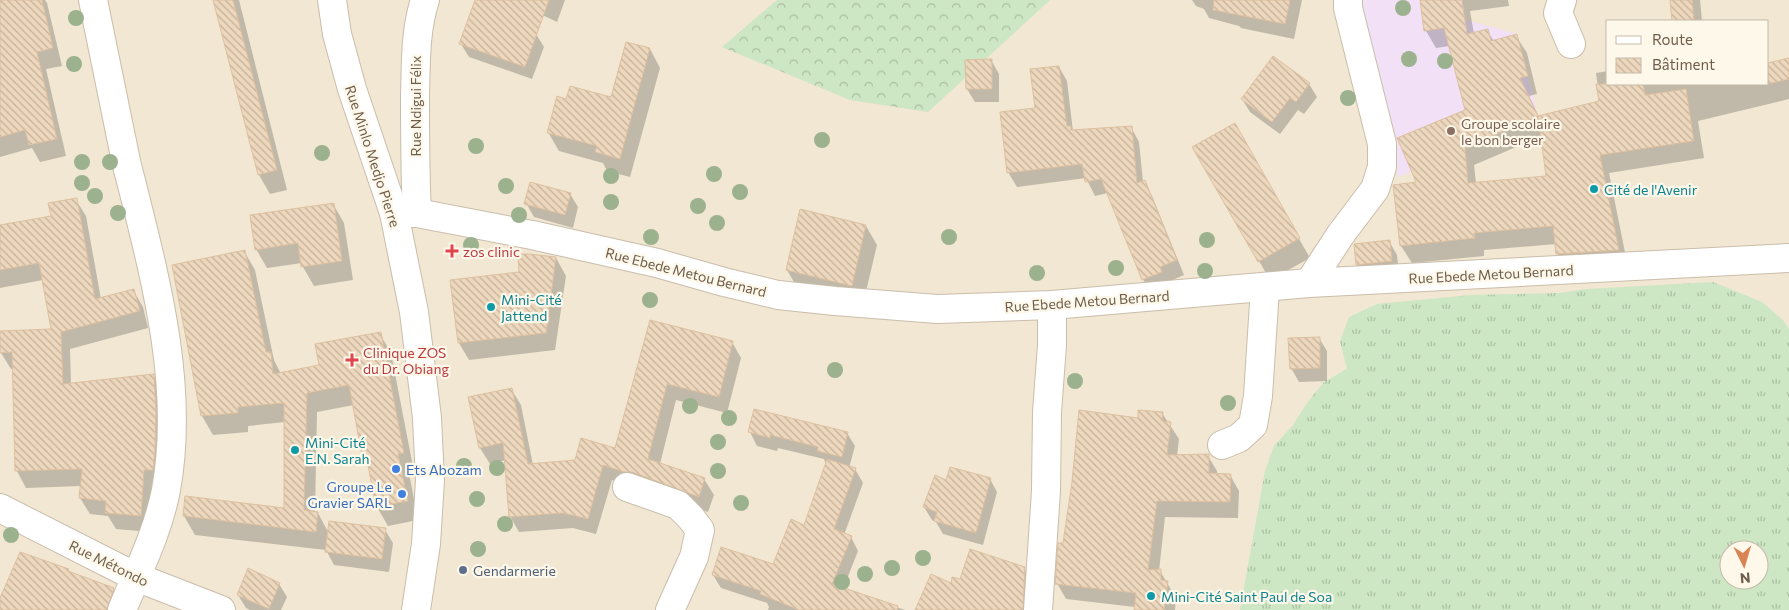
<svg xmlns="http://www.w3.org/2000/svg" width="1789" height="610" font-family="Commissioner,sans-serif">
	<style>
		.residential { fill: #f1e7d2; fill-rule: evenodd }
		.education { fill: #f1e0f6 }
		.grass { fill: url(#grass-tufts); fill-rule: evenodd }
		.forest { fill: url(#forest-crowns) }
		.shadow { fill: #0003; fill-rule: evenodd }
		.building { fill: url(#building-back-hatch); stroke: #dec09f; fill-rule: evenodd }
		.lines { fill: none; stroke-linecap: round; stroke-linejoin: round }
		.minor-casing { stroke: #cabdab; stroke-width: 30 }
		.minor { stroke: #fff; stroke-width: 28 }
		.tree { fill: #9cb18e }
		.education-dot { fill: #8d6e63; stroke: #fdf8e9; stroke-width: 2 }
		.culture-dot { fill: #0f9aa8; stroke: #fdf8e9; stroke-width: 2 }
		.health-dot { fill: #e0444e; stroke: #fdf8e9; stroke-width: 2 }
		.shop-dot { fill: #3f7fe0; stroke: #fdf8e9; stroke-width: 2 }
		.service-dot { fill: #5c6f8a; stroke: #fdf8e9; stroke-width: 2 }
		.labels { text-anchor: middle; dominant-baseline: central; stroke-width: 4.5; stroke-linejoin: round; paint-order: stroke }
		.street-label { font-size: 14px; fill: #705d4c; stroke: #fdf8e9 }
		.education-label { font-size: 14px; fill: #785e54; stroke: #fdf8e9; text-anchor: start }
		.culture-label { font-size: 14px; fill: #0d838f; stroke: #fdf8e9; text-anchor: start }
		.health-label { font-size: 14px; fill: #be3a42; stroke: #fdf8e9; text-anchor: start }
		.shop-label { font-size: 14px; fill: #366cbe; stroke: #fdf8e9; text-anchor: start }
		.service-label { font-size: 14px; fill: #4e5e75; stroke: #fdf8e9; text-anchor: start }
	</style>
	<defs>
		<pattern id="grass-tufts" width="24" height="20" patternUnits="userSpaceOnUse" patternTransform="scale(1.25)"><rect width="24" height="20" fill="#cde6c3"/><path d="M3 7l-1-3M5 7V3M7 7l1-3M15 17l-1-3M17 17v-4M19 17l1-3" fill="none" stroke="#abbea1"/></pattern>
		<pattern id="forest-crowns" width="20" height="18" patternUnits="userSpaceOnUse" patternTransform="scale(1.25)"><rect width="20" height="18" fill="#cde6c3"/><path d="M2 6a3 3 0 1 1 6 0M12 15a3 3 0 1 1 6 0" fill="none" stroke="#abbea1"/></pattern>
		<pattern id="building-back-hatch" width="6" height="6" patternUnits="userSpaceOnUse" patternTransform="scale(1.25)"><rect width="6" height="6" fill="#edd7bd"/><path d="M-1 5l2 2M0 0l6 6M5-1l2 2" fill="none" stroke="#c4b29c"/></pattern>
	</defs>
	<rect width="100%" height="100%" fill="#faf4e3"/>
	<path class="residential" d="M0,0h1789v610h-1789zM1608,21h160v63h-160zM1729,550h30v30h-30z"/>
	<path class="education" d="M1357,0h106l3,20 51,14 21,82 -140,61z"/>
	<path class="grass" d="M1713,282l49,20 21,18 6,9v281h-549l25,-139 9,-25 19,-21 14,-22 17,-21 23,-13 -7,-28 9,-24 28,-13 94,-9 88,-2 28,-4zM1729,550h30v30h-30z"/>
	<path class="forest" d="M777,0h273l-122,112 -78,-12 -128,-53z"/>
	<g class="shadow">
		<path d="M0,0h45l2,3 15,63 -16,3 20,87 -26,6 -8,-14 -32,9z"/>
		<path d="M214,0h25l48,190 -17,4 -11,-19z"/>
		<path d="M511,0h54l-8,22z"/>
		<path d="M1192,0h110l-8,39 -53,-11 -2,-2 -30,-8 -5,-9 -8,-3z"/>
		<path d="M1421,0h87l1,6 -39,5 4,23 13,-3 7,10 22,-5 11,17 10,41 -8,2 10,21 61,-15 -4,-29 12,-2v13h160v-20l21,-5v40l-91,22 6,37 -95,15 19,94 -60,5 -10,-18 -2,-10 -72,6v6l-72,7 -11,-17 17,-63 49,-72 -17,-65 -14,2 -10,-17zM1542,136l5,41 -71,6 -2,-18z"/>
		<path d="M1672,0h28l2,21h-29z"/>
		<path d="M536,34l8,13 -12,32 -63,-22 -8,-13z"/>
		<path d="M626,43l24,6 10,19 -30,109 -23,-6 -4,-8 -44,-12 -11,-19 19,-32 44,-2z"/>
		<path d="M991,60l8,14v28h-24l-8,-13 -1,-28z"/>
		<path d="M1059,67l8,14 6,50 58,-4 8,15 4,40 9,14 32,79 -16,7 -17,12 -8,-15 -35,-86 -13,3 -9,-18 -69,9 -9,-15 28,-63z"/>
		<path d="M1309,84l8,13 -13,17 -6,-4 -18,24 -30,-22 -8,-13z"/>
		<path d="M1234,125l76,133 -40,22 -76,-132z"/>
		<path d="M570,194l8,13 -5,21 -39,-11 -8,-14z"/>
		<path d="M76,200l10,16 15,83 32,-9 10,17 5,21 -78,21 1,35 82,-9 10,17 -13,140 -34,-3 -8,-13 -18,-2 -10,-16 1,-12 -55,2 -9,-17 -3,-102h-3l-10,-16 51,-23 -9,-50 -43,8v-62l52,-9z"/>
		<path d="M333,204l11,19 9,57 -39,6 -11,-19 -1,-4 -35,5 -11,-19z"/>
		<path d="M866,226l11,19 -14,59 -65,-15 -11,-19z"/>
		<path d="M1389,241l8,14 2,19 -34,4 -8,-14z"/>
		<path d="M244,251l11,19 19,90 7,14 39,-8 60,-32 11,19 23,119 -5,1 9,47 -30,6 -11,-19 -7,-37 -6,-10 -10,-55 -37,7 -2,101h3l10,19 57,-2 8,13 -4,29 -55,-7 -8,-15 -131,-15 -11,-19 101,-7v-87l-37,4v6l-35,3 -11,-19z"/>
		<path d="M556,258l10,18 -11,74 -86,10 -10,-17 61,-70z"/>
		<path d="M650,322l82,20 9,16 -14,55 -51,-13 -16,64 44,15 10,16 -6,17 -66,-24 -8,-1 -22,-7 -16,54 -23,-6 -54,4 -9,-16 -4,-56 -16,4 -10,-16 -10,-50 41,-9 10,16 12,60 43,-3 40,-13z"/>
		<path d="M1319,338l8,13v30l-28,1 -8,-14z"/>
		<path d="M1162,413l17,26 -2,17h31l9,15v3l13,1 9,16 -1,27 -73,-1 -6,54h1l16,27 -1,12h-40v-3l-69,-8 -9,-16 7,-38 75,-126z"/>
		<path d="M750,432l97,1 8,13 -6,22 6,1 8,14 -19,52 7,2 7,14 -15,38 62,21h-137l1,-3 -2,-4 -46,-15 -8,-13 60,-10 32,-38 21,-63 -2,-5 -46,-11 -1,3 -20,-5z"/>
		<path d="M990,479l7,13 -14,53 -40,-11 -7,-12 -4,-2 -8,-13 23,-26z"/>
		<path d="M1024,568l7,12 -1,30h-113l43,-29z"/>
		<path d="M68,570l2,3 43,16 11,21h-124v-9z"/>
		<path d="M279,584l8,13 -6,13h-31l-4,-2 -8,-13z"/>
	</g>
	<g class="building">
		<path d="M0,0h42l11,48 -16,4 20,87 -28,6 -4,-15 -25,7z"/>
		<path d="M213,0h20l44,170 -19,5z"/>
		<path d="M475,0h74l-24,67 -66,-23z"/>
		<path d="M1214,0h76l-5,24 -72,-14z"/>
		<path d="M1420,0h42l5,34 21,-5 3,12 26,-7 11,42 -8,2 18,38 61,-15 -3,-17h47l2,11 41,-6 8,52 -94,14 19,95 -63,4 -3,-28 -79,7 1,5 -75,8 -7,-61 23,-3 -19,-44 68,-28 -21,-82 -20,3zM1538,116l8,60 -78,7 -3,-35z"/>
		<path d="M1670,0h22l2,21h-22z"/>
		<path d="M626,42l24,6 -30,111 -25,-7 2,-6 -50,-13 10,-37 9,3 4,-13 41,11z"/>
		<path d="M1273,56l37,27 -14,19 -6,-4 -18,24 -31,-23z"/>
		<path d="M1789,58v21l-21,5v-21z"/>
		<path d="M992,59v30h-26l-1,-29z"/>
		<path d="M1059,66l8,60h4v4l61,-4 5,57 8,-3 32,80 -17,7 2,5 -20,8 -41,-101 -16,3 -3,-18 -75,9 -7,-61 35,-4 -5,-39z"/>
		<path d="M1235,123l65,115 -42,24 -66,-115z"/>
		<path d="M530,182l41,11 -6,22 -41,-11z"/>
		<path d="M77,198l18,101 39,-10 6,22 -79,21 2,52 91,-10 2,38 -1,38 -2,20h-9l-3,46 -36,-3 1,-12 -27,-3 3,-29 -67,2 -3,-119 -12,1v-22l51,-2 -12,-66 -39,7v-45l51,-9 -3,-13z"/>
		<path d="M334,203l8,58 -41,6 -3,-24 -43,7 -5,-35z"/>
		<path d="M800,209l66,16 -14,61 -66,-16z"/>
		<path d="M1390,240l2,21 -36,4 -2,-21z"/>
		<path d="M245,250l21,102h5l2,22 46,-9 -4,-21 66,-12 23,121 -6,1 10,47 -32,6 -9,-47 -4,1 -14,-76 -42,8 -3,117 14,2 -2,20 -133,-16 2,-20 99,12v-105l-46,4v6l-37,3 -29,-151z"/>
		<path d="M518,254h11l27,3 -10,76 -88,10 -8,-63 69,-8z"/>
		<path d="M650,320l83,21 -14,56 -52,-13 -19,75 57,19 -6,19 -67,-25h-8l-21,-7 -15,54 -25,-6 -54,4 -6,-74 -24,5 -11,-51 44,-9 16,76 47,-4 6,-22 34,10z"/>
		<path d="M1320,337v31l-30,1 -2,-31z"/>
		<path d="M754,409l94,23 -6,25 -25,-6 1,-4 -48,-12v3l-22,-6z"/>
		<path d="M1079,410l59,8v-8l25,2 -1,9 9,1 -4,33 42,-1v19l22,1 -1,28 -73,-1 -9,69 13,-1v11l7,1 -4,29h-30l2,-17 -81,-9 3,-41h5l9,-61z"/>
		<path d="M827,459l29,9 -22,61 18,7 -20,48 66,22 -1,4h-98l-39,-16 1,-3 -49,-16 9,-28 52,17 18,-45 13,6z"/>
		<path d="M950,467l41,11 -15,55 -42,-12 3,-9 -14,-5 12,-32 11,5z"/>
		<path d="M329,521l57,7 -4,31 -57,-7z"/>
		<path d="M970,549l55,18 -2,43h-108l16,-36 20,9 1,-6 8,2z"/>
		<path d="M20,552l49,17 -1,2 46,17 -7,22h-107v-12z"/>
		<path d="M248,568l32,15 -11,26 -32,-14z"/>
	</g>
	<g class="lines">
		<defs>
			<g id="minor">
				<path d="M93,0c9,46 19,91 28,137 3,13 5,27 9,40 25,100 55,209 36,313 -8,42 -28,81 -44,120"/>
				<path d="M332,0l5,34 15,55 42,124 20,99 13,106 3,62 -4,64 -10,66"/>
				<path d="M1562,0l-4,13 13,31"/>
				<path d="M394,213h23l115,22 125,28 67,19 54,13 57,6 102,8 115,-4 257,-22 480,-25"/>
				<path d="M417,213c-2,-39 -2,-79 -2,-118 1,-33 0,-64 10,-95"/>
				<path d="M1309,283l32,-49 34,-45 7,-22v-23l-34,-136v-8"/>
				<path d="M1222,445l17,-7 14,-13 5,-29 7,-108"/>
				<path d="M627,487l51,18 13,13 9,12 -6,27 -24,53"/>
				<path d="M0,508l136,69 85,33"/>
				<path d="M1038,610l8,-119 1,-79 5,-67v-40"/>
			</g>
		</defs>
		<use href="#minor" class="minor-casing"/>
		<use href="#minor" class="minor"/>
	</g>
	<g class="tree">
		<circle cx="1403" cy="8" r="8"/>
		<circle cx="76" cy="18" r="8"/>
		<circle cx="1409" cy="59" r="8"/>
		<circle cx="1445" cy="61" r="8"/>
		<circle cx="74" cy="64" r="8"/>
		<circle cx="1348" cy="98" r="8"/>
		<circle cx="822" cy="140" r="8"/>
		<circle cx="476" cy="146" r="8"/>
		<circle cx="322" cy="153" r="8"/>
		<circle cx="82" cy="162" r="8"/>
		<circle cx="110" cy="162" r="8"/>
		<circle cx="714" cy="174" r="8"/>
		<circle cx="611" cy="176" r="8"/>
		<circle cx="82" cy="183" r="8"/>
		<circle cx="506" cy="186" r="8"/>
		<circle cx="740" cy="192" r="8"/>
		<circle cx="95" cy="196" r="8"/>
		<circle cx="611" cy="202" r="8"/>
		<circle cx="698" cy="206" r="8"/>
		<circle cx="118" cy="213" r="8"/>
		<circle cx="519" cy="215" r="8"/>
		<circle cx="717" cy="223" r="8"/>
		<circle cx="651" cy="237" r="8"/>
		<circle cx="949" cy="237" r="8"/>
		<circle cx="1207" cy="240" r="8"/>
		<circle cx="471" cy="245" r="8"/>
		<circle cx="1116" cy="268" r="8"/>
		<circle cx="1205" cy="271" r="8"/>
		<circle cx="1037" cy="273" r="8"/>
		<circle cx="650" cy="300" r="8"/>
		<circle cx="835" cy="370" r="8"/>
		<circle cx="1075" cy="381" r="8"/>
		<circle cx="1228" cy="403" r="8"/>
		<circle cx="690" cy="406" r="8"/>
		<circle cx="729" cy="418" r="8"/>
		<circle cx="718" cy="442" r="8"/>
		<circle cx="464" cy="466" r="8"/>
		<circle cx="497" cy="468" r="8"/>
		<circle cx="718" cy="471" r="8"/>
		<circle cx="477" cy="499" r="8"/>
		<circle cx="741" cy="503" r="8"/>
		<circle cx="505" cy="524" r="8"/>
		<circle cx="11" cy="535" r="8"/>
		<circle cx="478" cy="549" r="8"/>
		<circle cx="923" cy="558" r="8"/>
		<circle cx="892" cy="568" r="8"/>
		<circle cx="865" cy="574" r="8"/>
		<circle cx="842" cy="582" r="8"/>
	</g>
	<circle class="education-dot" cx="1451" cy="131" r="5"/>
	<g class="culture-dot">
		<circle cx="1594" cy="189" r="5"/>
		<circle cx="491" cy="307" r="5"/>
		<circle cx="295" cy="450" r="5"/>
		<circle cx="1151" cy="596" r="5"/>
	</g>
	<g class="health-dot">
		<path d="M449.5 243.5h5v5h5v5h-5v5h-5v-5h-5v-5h5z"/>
		<path d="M349.5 352.5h5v5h5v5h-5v5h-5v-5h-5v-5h5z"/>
	</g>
	<g class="shop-dot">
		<circle cx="396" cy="469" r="5"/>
		<circle cx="402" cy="494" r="5"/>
	</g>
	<circle class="service-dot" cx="463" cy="570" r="5"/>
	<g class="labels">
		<g class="street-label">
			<text transform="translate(415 106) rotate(-90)">Rue Ndigui Félix</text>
			<text transform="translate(373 156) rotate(72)">Rue Minlo Medjo Pierre</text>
			<text transform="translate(686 272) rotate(14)">Rue Ebede Metou Bernard</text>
			<text transform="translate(1491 274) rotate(-3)">Rue Ebede Metou Bernard</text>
			<text transform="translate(1087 301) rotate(-4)">Rue Ebede Metou Bernard</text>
			<text transform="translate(109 563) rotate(26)">Rue Métondo</text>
		</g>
		<g class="education-label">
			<text x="1461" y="123">Groupe scolaire<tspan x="1461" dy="16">le bon berger</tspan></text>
		</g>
		<g class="culture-label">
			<text x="1604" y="189">Cité de l'Avenir</text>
			<text x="501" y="299">Mini-Cité<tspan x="501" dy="16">Jattend</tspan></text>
			<text x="305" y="442">Mini-Cité<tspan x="305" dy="16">E.N. Sarah</tspan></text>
			<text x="1161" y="596">Mini-Cité Saint Paul de Soa</text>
		</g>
		<g class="health-label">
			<text x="463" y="251">zos clinic</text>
			<text x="363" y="352">Clinique ZOS<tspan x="363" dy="16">du Dr. Obiang</tspan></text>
		</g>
		<g class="shop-label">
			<text x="406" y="469">Ets Abozam</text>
			<text x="392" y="486" text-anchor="end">Groupe Le<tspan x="392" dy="16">Gravier SARL</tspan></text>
		</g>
		<g class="service-label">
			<text x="473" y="570">Gendarmerie</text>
		</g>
	</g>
	<rect x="1606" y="20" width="162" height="65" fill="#fdf8e9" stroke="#c5baaa"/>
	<rect x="1616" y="36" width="25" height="8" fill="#ffffff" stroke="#c5baaa"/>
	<text x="1652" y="45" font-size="15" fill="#705d4c">Route</text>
	<rect x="1616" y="58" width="25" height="15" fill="url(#building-back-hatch)" stroke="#c5baaa"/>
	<text x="1652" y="70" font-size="15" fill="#705d4c">Bâtiment</text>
	<g transform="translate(1744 565) rotate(175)"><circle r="24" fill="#fdf8e9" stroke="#c5baaa"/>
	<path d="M0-4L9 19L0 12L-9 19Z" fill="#da8353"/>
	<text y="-8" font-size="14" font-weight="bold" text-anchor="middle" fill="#705d4c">N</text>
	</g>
</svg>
